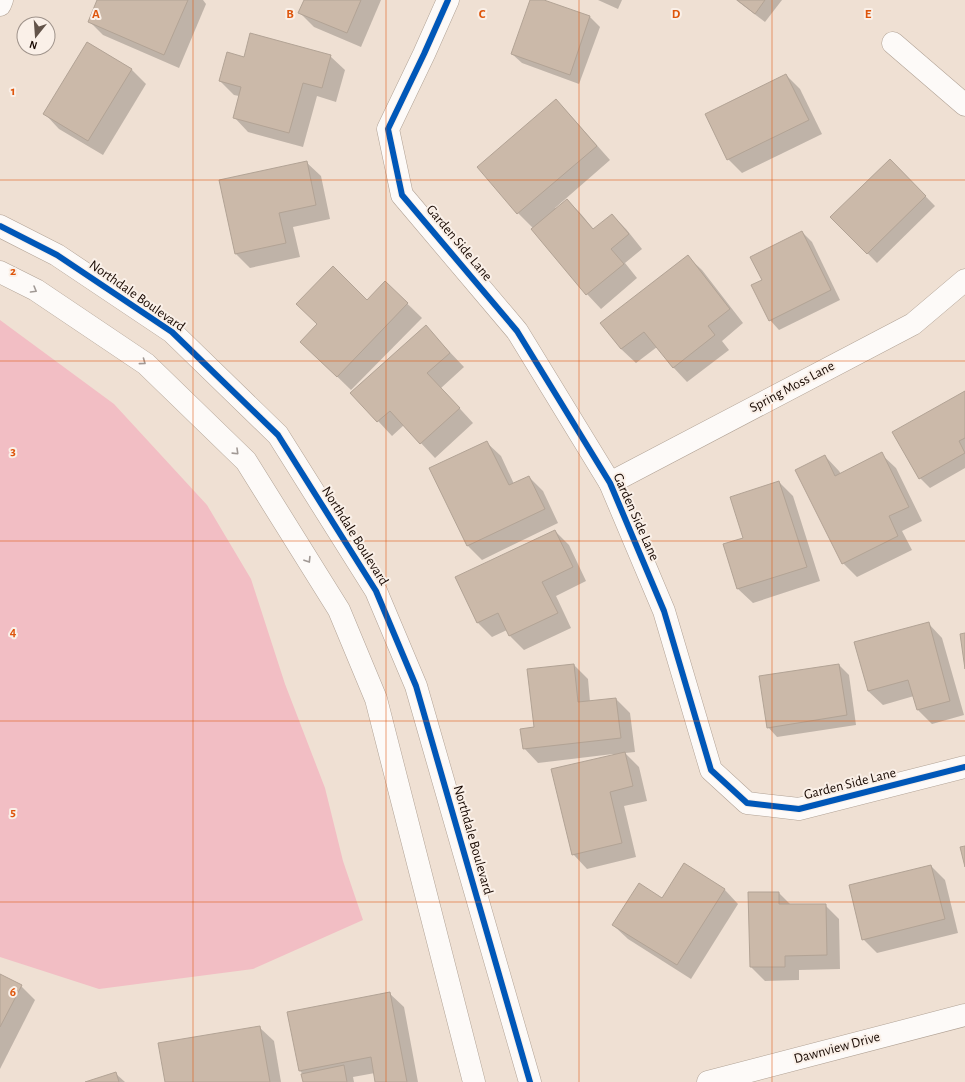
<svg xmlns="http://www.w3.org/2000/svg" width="965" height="1082" font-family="'Alegreya Sans',sans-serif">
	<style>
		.green { fill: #f2bec4 }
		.shadow { fill: #0003 }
		.building { fill: #cbb9a9; stroke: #b2a395 }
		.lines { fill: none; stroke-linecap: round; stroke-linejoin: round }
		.minor-casing { stroke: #b1a295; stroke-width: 23 }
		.minor { stroke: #fdfaf8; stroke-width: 22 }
		.cycleway-casing { stroke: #faf0e8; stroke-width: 8 }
		.cycleway { stroke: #0057b8; stroke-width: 6 }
		.oneway { stroke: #a19995 }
		.grid { fill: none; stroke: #de550b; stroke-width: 1; stroke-opacity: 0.55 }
		.labels { text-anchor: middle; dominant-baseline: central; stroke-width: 4; stroke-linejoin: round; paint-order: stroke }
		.street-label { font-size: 14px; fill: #170800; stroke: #faf0e8 }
		.grid-label { font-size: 13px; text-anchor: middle; font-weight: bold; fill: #de550b; stroke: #faf0e8; stroke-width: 4; stroke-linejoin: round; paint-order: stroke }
	</style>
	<rect width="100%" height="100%" fill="#efe0d3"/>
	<path class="green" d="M0,320l114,84 93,101 44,74 34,105 40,104 18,73 20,59 -110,49 -154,20 -99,-32z"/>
	<g class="shadow">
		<path d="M98,0h105l3,4 -27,64 -76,-33 -14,-14z"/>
		<path d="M305,0h76l-20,47 -47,-20 -15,-15z"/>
		<path d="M531,0h10l49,17 10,10 -21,57 -57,-21 -10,-9z"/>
		<path d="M598,0h24l-4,9z"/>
		<path d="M736,0h46l-17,22z"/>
		<path d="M87,44l45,26 14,14 -43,71 -44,-26 -14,-15z"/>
		<path d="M330,56l15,14 -9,32 -19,-6 -14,51 -55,-15 -14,-15 5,-21 -5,-1 -14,-14 25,-23z"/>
		<path d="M786,75l14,14 22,45 -80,39 -14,-14z"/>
		<path d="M556,100l14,15 40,45 -55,48 1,1 11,-9 14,14 13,16 18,-15 14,14 16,20 -17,14 12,15 -36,31 -14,-15 -55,-65 1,-1 -15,-15z"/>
		<path d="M890,160l45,46 -58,57 -45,-46z"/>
		<path d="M306,162l15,14 9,43 -37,8 7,30 -50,11 -14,-14 -16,-74z"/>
		<path d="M802,232l10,10 28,58 -61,30 -9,-10 -7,-40z"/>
		<path d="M687,256l15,14 41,53 -21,18 7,9 -42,32 -14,-15 -16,-20 -21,16 -15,-14 -20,-26z"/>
		<path d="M385,282l37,36 -71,72 -35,-34z"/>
		<path d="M425,326l39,41 -23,21 32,35 -38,35 -31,-33 -12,11 -40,-43z"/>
		<path d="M965,392v76l-35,20 -10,-10z"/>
		<path d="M486,442l15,14 13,28 15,-7 14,14 15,32 -76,37 -14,-14 -37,-77z"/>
		<path d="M881,454l15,14 26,53 -20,10 10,19 -55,27 -14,-14 -18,-107 14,15 2,3z"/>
		<path d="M779,482l14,14 27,85 -67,22 -15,-14 -14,-44 20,-6z"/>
		<path d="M555,531l14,14 17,36 -30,15 15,32 -47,22 -14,-14 -3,-6 -15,7 -14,-14 -22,-45z"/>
		<path d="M928,623l14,15 22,77 -32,9 -14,-14 -4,-14 -31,9 -15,-14z"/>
		<path d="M574,665l14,14 2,23 26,-3 14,14 5,39 -10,1 14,14 8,34 -23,5 12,51 -49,12 -14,-15 40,-100 -75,9 -14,-15 11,-20z"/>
		<path d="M839,665l10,10 7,50 -79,12 -9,-10z"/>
		<path d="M931,866l14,14 13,53 -81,20 -14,-14z"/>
		<path d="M724,889l14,15 -47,75 -63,-40 -15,-14 49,-26z"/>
		<path d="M779,893l12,12h34l14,14 1,50 -41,1v10l-34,1 -14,-14z"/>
		<path d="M0,975l21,11 14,14 -35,69z"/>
		<path d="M389,993l15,14 14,75h-42l-1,-9 -22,4 1,5h-50l-1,-8 -3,-3z"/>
		<path d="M259,1027l15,14 7,41h-115z"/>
		<path d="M115,1073l10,9h-37z"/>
	</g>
	<g class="building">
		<path d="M97,0h91l-24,55 -76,-33z"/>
		<path d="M304,0h57l-14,33 -49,-20z"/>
		<path d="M530,0h14l46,16 -20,59 -59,-21z"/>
		<path d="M737,0h28l-10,14z"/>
		<path d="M250,33l81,22 -9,33 -19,-5 -14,50 -56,-15 8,-31 -22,-6 8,-29 17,5z"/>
		<path d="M87,42l45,27 -44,72 -45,-27z"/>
		<path d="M786,74l23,46 -82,40 -22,-46z"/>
		<path d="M556,99l41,47 -80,68 -40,-47z"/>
		<path d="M890,159l36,37 -59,58 -37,-37z"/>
		<path d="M307,161l9,44 -37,8 7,30 -51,11 -16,-74z"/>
		<path d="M567,199l26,30 19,-15 17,20 -18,15 13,15 -38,31 -55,-66z"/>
		<path d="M802,231l29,59 -62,31 -18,-36 11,-5 -12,-23z"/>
		<path d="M688,255l42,54 -22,17 7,9 -42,33 -29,-36 -23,17 -21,-26z"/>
		<path d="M333,266l34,34 18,-19 23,22 -71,74 -37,-35 17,-18 -21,-20z"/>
		<path d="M426,325l24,28 -23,20 33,35 -40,36 -30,-33 -13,11 -27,-29z"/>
		<path d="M965,391v47l-6,3 6,12 -46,26 -27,-47z"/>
		<path d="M487,441l22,44 20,-9 16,33 -78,37 -38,-78z"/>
		<path d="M882,452l27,55 -20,9 9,20 -56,28 -47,-94 30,-15 10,21z"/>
		<path d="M779,481l28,86 -70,22 -14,-45 20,-6 -13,-41z"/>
		<path d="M555,530l18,37 -31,15 16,31 -49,23 -11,-23 -21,10 -22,-46z"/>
		<path d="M929,622l21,79 -33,9 -9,-30 -40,11 -14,-49z"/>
		<path d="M965,633v36l-5,-35z"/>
		<path d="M574,664l4,38 38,-4 5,40 -98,11 -3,-20 14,-2 -7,-58z"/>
		<path d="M839,664l8,51 -80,13 -8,-52z"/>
		<path d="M625,752l8,34 -23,6 12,51 -50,12 -21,-86z"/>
		<path d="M965,846v21l-5,-20z"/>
		<path d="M684,863l41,26 -48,76 -65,-40 27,-42 23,15z"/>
		<path d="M931,865l14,54 -83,21 -13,-55z"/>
		<path d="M748,892h31v12h47l1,51 -42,1v11h-35z"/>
		<path d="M0,974l22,11 -22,42z"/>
		<path d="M390,992l17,90h-32l-4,-25 -72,14 -12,-59z"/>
		<path d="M260,1026l10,56h-105l-7,-39z"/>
		<path d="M344,1065l3,17h-44l-2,-8z"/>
		<path d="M116,1072l3,10h-34z"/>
	</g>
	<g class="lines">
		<defs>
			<g id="minor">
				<path d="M448,0l-24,54 -36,75 14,66 115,136 93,152 54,128 47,159 36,33 52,6 166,-42"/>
				<path d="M0,5l2,-5"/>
				<path d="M893,43l72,62"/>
				<path d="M0,226l57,29 115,77 106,103 98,156 40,95 114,396"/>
				<path d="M0,272l36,18 110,74 100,97 93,149 37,89 98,383"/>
				<path d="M610,483l303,-159 52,-44"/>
				<path d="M708,1082l257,-67"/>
			</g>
		</defs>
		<use href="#minor" class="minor-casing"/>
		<use href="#minor" class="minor"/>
		<defs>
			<g id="cycleway">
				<path d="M448,0l-24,54 -36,75 14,66 115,136 93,152 54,128 47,159 36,33 52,6 166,-42"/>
				<path d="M0,226l57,29 115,77 106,103 98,156 40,95 114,396"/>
			</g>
		</defs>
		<use href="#cycleway" class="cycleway-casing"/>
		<use href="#cycleway" class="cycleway"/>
	</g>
	<defs><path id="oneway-chevron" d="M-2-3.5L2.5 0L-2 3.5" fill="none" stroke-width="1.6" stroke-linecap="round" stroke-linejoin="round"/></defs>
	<g class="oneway">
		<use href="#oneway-chevron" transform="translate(34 290) rotate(30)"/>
		<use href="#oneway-chevron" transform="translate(143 362) rotate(36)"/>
		<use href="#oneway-chevron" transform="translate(236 452) rotate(44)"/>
		<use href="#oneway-chevron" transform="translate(308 560) rotate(58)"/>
	</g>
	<path class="grid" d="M193,0v1082M386,0v1082M579,0v1082M772,0v1082M0,180h965M0,361h965M0,541h965M0,721h965M0,902h965"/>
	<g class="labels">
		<g class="street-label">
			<text transform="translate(459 243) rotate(50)">Garden Side Lane</text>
			<text transform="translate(137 296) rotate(35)">Northdale Boulevard</text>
			<text transform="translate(792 387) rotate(-28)">Spring Moss Lane</text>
			<text transform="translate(636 517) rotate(66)">Garden Side Lane</text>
			<text transform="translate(355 536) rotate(58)">Northdale Boulevard</text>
			<text transform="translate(850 784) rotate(-14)">Garden Side Lane</text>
			<text transform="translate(473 840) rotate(74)">Northdale Boulevard</text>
			<text transform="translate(837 1048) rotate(-15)">Dawnview Drive</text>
		</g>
	</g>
	<g class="grid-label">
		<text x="96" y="18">A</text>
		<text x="290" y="18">B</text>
		<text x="482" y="18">C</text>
		<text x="676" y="18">D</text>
		<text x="868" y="18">E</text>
		<text x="13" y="95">1</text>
		<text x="13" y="275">2</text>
		<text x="13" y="455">3</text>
		<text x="13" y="636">4</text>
		<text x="13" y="816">5</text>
		<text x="13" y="996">6</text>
	</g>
	<g transform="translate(36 36) rotate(197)"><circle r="19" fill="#faf0e8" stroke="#9f938b"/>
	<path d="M0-3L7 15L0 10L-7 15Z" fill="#63544a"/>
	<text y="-6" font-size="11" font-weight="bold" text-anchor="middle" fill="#170800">N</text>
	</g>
</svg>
